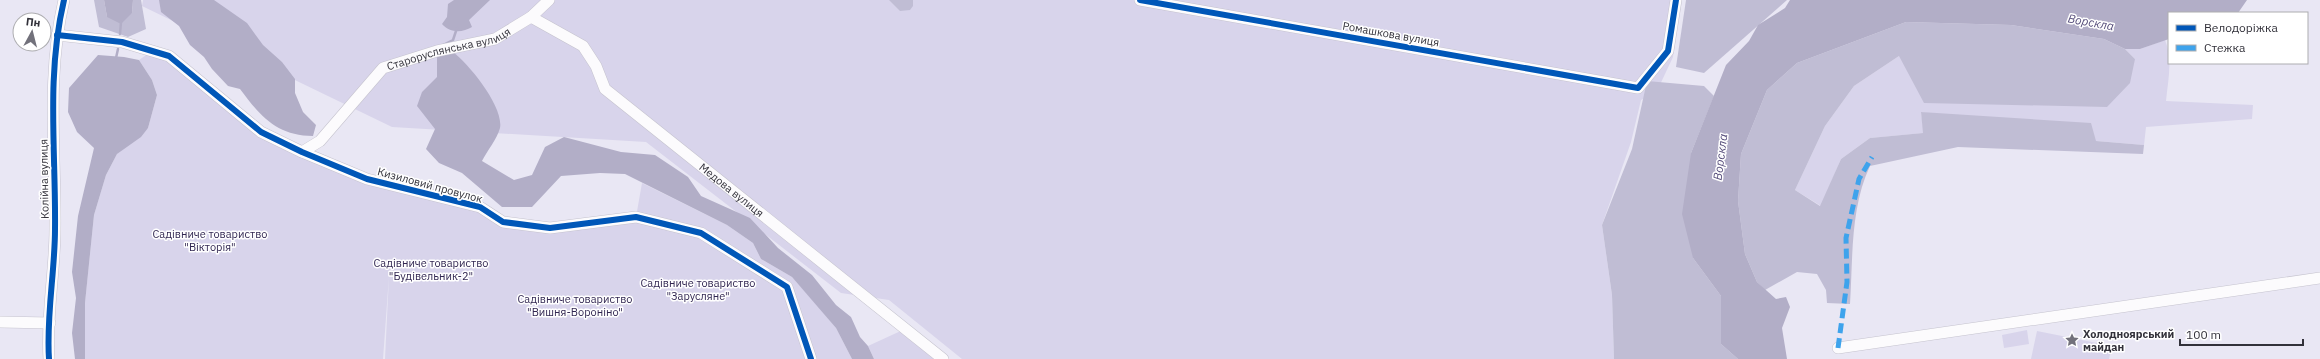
<svg xmlns="http://www.w3.org/2000/svg" width="2320" height="359" font-family="'IBM Plex Sans',sans-serif">
	<style>
		.green { fill: #d8d4eb }
		.forest { fill: #c0bdd4 }
		.water { fill: #b2aec7 }
		.lines { fill: none; stroke-linecap: round; stroke-linejoin: round }
		.stream { stroke: #b2aec7; stroke-width: 2.5 }
		.minor-casing { stroke: #c5c3ce; stroke-width: 12 }
		.minor { stroke: #fcfbfd; stroke-width: 11 }
		.quiet { stroke: #3ea3ec; stroke-width: 5; stroke-dasharray: 10 5; stroke-linecap: butt }
		.cycleway-casing { stroke: #fff; stroke-width: 8 }
		.cycleway { stroke: #0057b8; stroke-width: 6 }
		.labels { text-anchor: middle; dominant-baseline: central; stroke-width: 3; stroke-linejoin: round; paint-order: stroke }
		.street-label { font-size: 11px; fill: #32313a; stroke: #fff }
		.park-label { font-size: 11px; fill: #312651; stroke: #fff }
		.poi-label { font-size: 11px; font-weight: bold; fill: #32313a; stroke: #fff; text-anchor: start }
		.water-label { font-size: 12px; font-style: italic; fill: #554c7a; stroke: #fff }
	</style>
	<rect width="100%" height="100%" fill="#e9e7f4"/>
	<g class="green">
		<path d="M143,0h1538l-8,57 -16,34 -16,9 -10,42 -29,83 10,70 2,64h-652l-73,-59 -48,-7 -195,-151 -254,-15 -250,-121z"/>
		<path d="M2165,40c8,19 3,40 1,61l87,4 -1,14 -106,8 -2,18 -48,-4 -175,-29 3,21 -54,5 -29,21 -20,47 -26,-16 30,-64 29,-40 45,-30 236,3 -10,-10h15z"/>
		<path d="M152,51l17,5 92,76 106,47 113,28 23,15 47,6 86,-11 6,-34 85,42 26,18 8,16 31,18 26,29 18,22 16,31h-467l4,-83 -6,83h-298v-56l9,-88 12,-40 11,-21 31,-26 9,-33 -5,-15 -13,-20z"/>
		<path d="M905,329l38,30h-69l-6,-13z"/>
		<path d="M2027,330l2,14 -25,4 -2,-13z"/>
		<path d="M2037,331l75,15 -3,13h-78z"/>
	</g>
	<g class="forest">
		<path d="M94,0h10l3,17 25,-4 1,-13h8l5,29 -18,8 -29,-10z"/>
		<path d="M889,0h24v6l-3,4 -10,1z"/>
		<path d="M1686,0h101l-83,73 -28,-6z"/>
		<path d="M1906,22l105,3 93,14 21,10 10,10 -5,24 -23,24 -183,-4 -25,-47 -45,30 -29,40 -30,64 25,16 21,-47 29,-21 53,-5 -2,-21 170,11 5,18 48,4 -1,9 -185,-7 -88,19c-20,42 -17,93 -20,138l-23,-1 -1,-13 -9,-16 -20,-2 -32,18 -8,-8 -12,-28 -7,-53 3,-47 26,-64 30,-27z"/>
		<path d="M1647,81l57,5 10,10 -23,57 2,105 28,38v48l17,15h-124l-2,-64 -10,-70 30,-76z"/>
	</g>
	<g class="water">
		<path d="M104,0h29l-1,13 -11,11 -14,-7z"/>
		<path d="M159,0h55l33,23 16,22 19,17 13,17v14l8,19 13,13 -3,11c-36,0 -53,-20 -73,-47l-12,-3 -16,-17 -8,-12 -14,-12 -11,-19 -18,-14z"/>
		<path d="M454,0h36l-21,20 3,7c-10,6 -22,6 -30,-3l5,-7 1,-13z"/>
		<path d="M1790,0h457l-9,13h-69v26l-29,10h-15l-21,-10 -93,-14 -105,-3 -109,41 -30,27 -26,64 -3,47 7,53 12,28 19,17 10,-2 4,10 -8,21 5,31h-49l-17,-15v-48l-28,-38 -11,-44 9,-61 35,-88 23,-24 9,-16 27,-17z"/>
		<path d="M453,52c16,12 51,55 47,76 -3,11 -13,23 -18,33l32,19 18,-5 13,-28 19,-10 57,15 34,3 33,22 13,19 49,22 28,30 34,27 24,30 15,12 9,20 8,9 6,13h-22l-16,-31 -44,-51 -31,-18 -8,-16 -26,-18 -102,-51 -25,-1 -39,3 -29,31h-30l-40,-34 -23,-10 -13,-14 9,-20 -18,-23 5,-14 15,-15v-21z"/>
		<path d="M98,55l26,2 15,3 13,20 5,15 -9,33 -7,9 -24,17 -11,21 -12,40 -9,88v56h-10l-3,-26 4,-35 -4,-26 6,-56 16,-68 -17,-16 -9,-20 1,-24z"/>
	</g>
	<g class="lines">
		<g class="stream">
			<path d="M120,34l1,-12"/>
			<path d="M443,45l10,-5 4,-12"/>
			<path d="M116,58l2,-9"/>
		</g>
		<defs>
			<g id="minor">
				<path d="M1140,0l498,88 30,-37 8,-51"/>
				<path id="s1" d="M531,17l52,29 13,20 9,23 338,270"/>
				<path d="M57,35l65,7 47,14 92,76 41,20 65,27 113,28 23,15 47,6 86,-11 65,16 86,54 24,72"/>
				<path id="s2" d="M302,152l18,-11 63,-73 54,-17 58,-12 36,-22 18,-17"/>
				<path d="M0,322l50,1"/>
				<path d="M1838,348l482,-70"/>
				<path d="M49,359c-3,-43 6,-87 6,-130 1,-77 -9,-153 9,-229"/>
			</g>
		</defs>
		<use href="#minor" class="minor-casing"/>
		<use href="#minor" class="minor"/>
		<path class="quiet" d="M1838,348l9,-66 -1,-44 13,-59 13,-22"/>
		<defs>
			<g id="cycleway">
				<path d="M1140,0l498,88 30,-37 8,-51"/>
				<path d="M57,35l65,7 47,14 92,76 41,20 65,27 113,28 23,15 47,6 86,-11 65,16 86,54 24,72"/>
				<path d="M49,359c-3,-43 6,-87 6,-130 1,-77 -9,-153 9,-229"/>
			</g>
		</defs>
		<use href="#cycleway" class="cycleway-casing"/>
		<use href="#cycleway" class="cycleway"/>
	</g>
	<defs>
		<symbol id="sight-bare" viewBox="-9 -9 18 18"><path d="M0-6L1.8-2.2L6-1.7L2.9 1.2L3.7 5.4L0 3.3L-3.7 5.4L-2.9 1.2L-6-1.7L-1.8-2.2Z" fill="#72717b" stroke="#fff" stroke-width="2.5" paint-order="stroke"/></symbol>
	</defs>
	<g fill-rule="evenodd">
		<use href="#sight-bare" x="2062" y="330" width="20" height="20"/>
	</g>
	<g class="labels">
		<g class="street-label">
			<text transform="translate(1391 34) rotate(10)">Ромашкова вулиця</text>
			<text stroke="none"><textPath href="#s2" startOffset="186">Староруслянська вулиця</textPath></text>
			<text transform="translate(44 179) rotate(-91)">Колійна вулиця</text>
			<text transform="translate(430 185) rotate(15)">Кизиловий провулок</text>
			<text stroke="none"><textPath href="#s1" startOffset="270">Медова вулиця</textPath></text>
		</g>
		<g class="park-label">
			<text x="210" y="234">Садівниче товариство<tspan x="210" dy="13">"Вікторія"</tspan></text>
			<text x="431" y="263">Садівниче товариство<tspan x="431" dy="13">"Будівельник-2"</tspan></text>
			<text x="698" y="283">Садівниче товариство<tspan x="698" dy="13">"Зарусляне"</tspan></text>
			<text x="575" y="299">Садівниче товариство<tspan x="575" dy="13">"Вишня-Вороніно"</tspan></text>
		</g>
		<g class="poi-label">
			<text x="2083" y="334">Холодноярський<tspan x="2083" dy="13">майдан</tspan></text>
		</g>
		<g class="water-label">
			<text transform="translate(2091 22) rotate(10)">Ворскла</text>
			<text transform="translate(1720 157) rotate(-83)">Ворскла</text>
		</g>
	</g>
	<rect x="2168" y="12" width="140" height="52" fill="#ffffff" stroke="#adadb0"/>
	<rect x="2176" y="25" width="20" height="6" fill="#0057b8" stroke="#adadb0"/>
	<text x="2204" y="32" font-size="12" fill="#32313a">Велодоріжка</text>
	<rect x="2176" y="45" width="20" height="6" fill="#3ea3ec" stroke="#adadb0"/>
	<text x="2204" y="52" font-size="12" fill="#32313a">Стежка</text>
	<g transform="translate(32 32) rotate(7)"><circle r="19" fill="#ffffff" stroke="#adadb0"/>
	<path d="M0-3L7 15L0 10L-7 15Z" fill="#72717b"/>
	<text y="-6" font-size="11" font-weight="bold" text-anchor="middle" fill="#32313a">Пн</text>
	</g>
	<path d="M2180 339v6h123v-6" fill="none" stroke="#32313a" stroke-width="2"/>
	<text x="2186" y="339" font-size="12" fill="#32313a" stroke="#ffffff" stroke-width="3" paint-order="stroke">100 m</text>
</svg>
